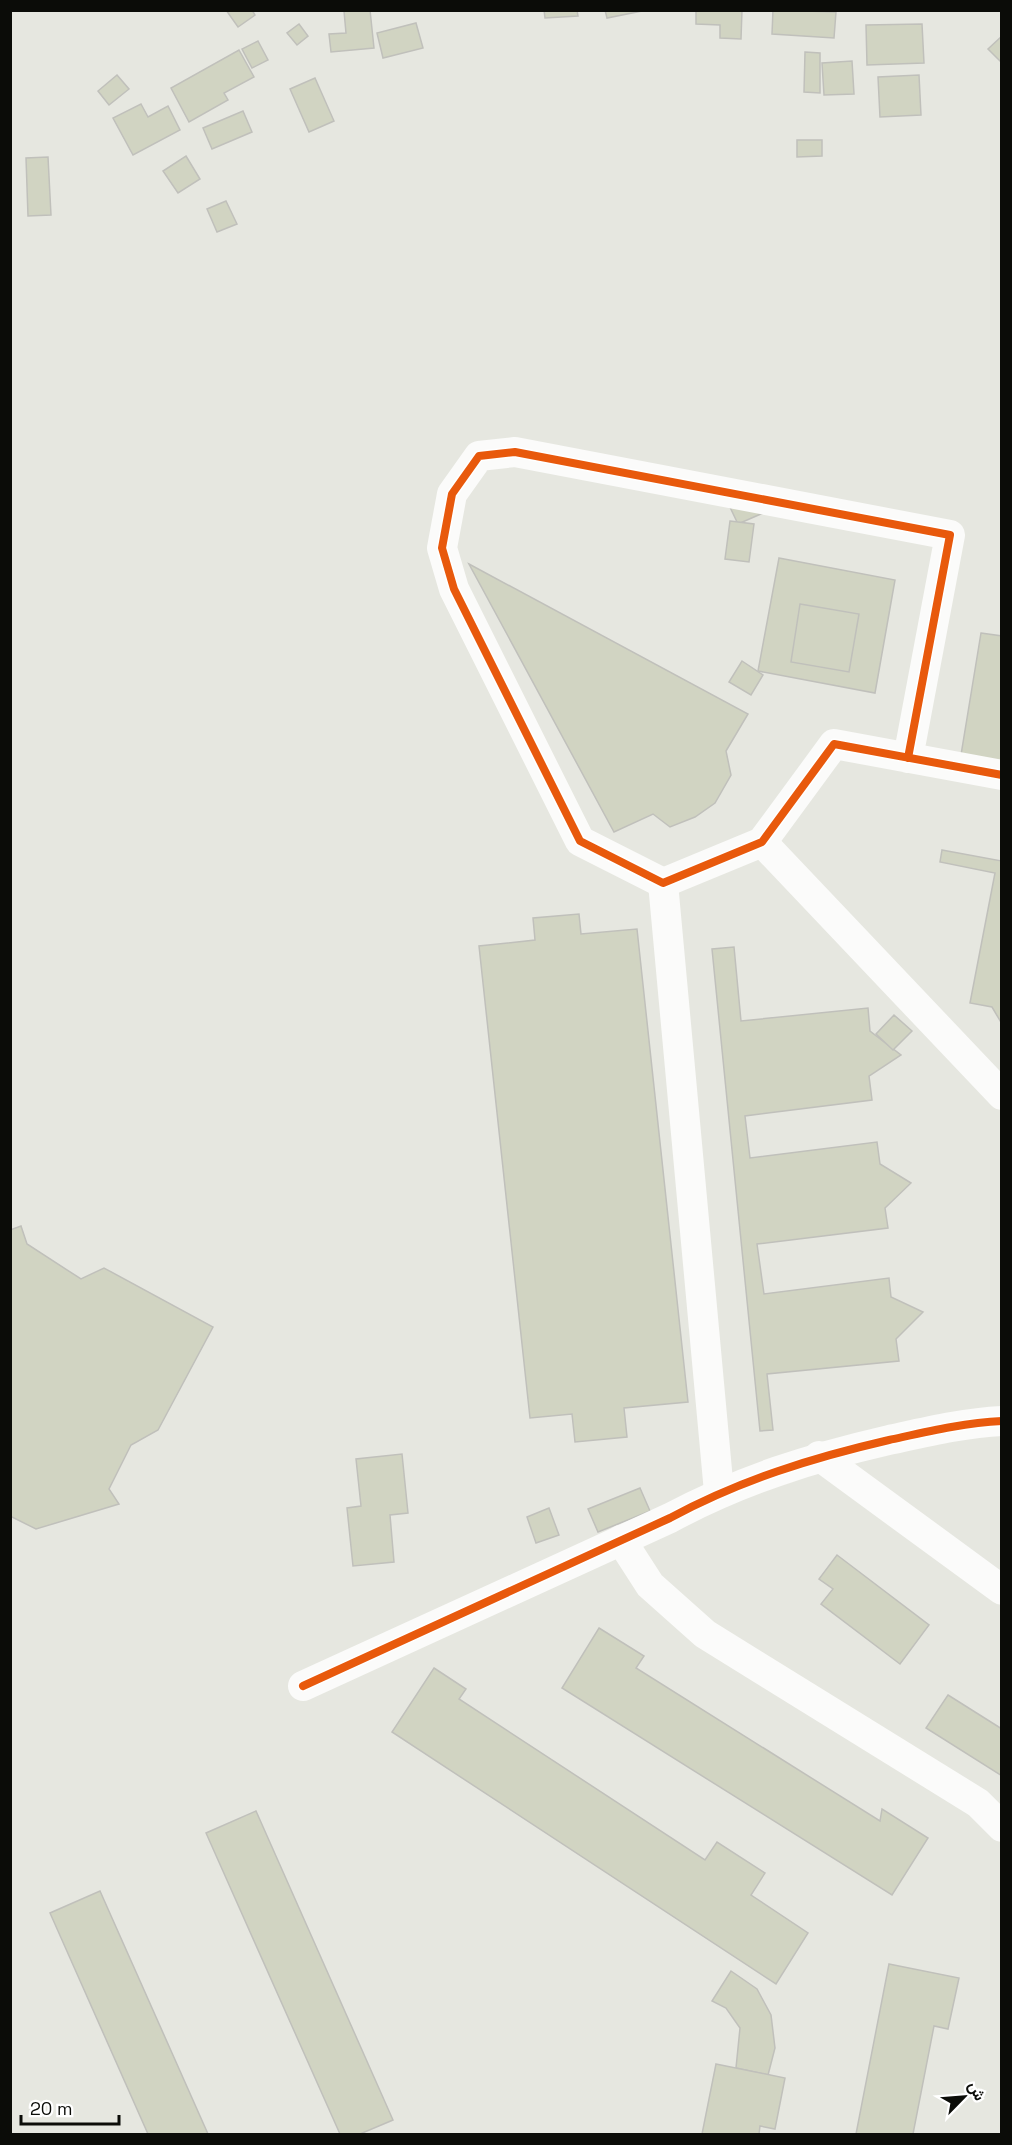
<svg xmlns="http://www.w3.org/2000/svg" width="1012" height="2145" font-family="'Space Grotesk',Vazirmatn,sans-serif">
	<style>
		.building { fill: #d1d4c2; stroke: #c0c0bb; stroke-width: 1.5 }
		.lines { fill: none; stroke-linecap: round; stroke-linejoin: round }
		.minor { stroke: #fbfbfa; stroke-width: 30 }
		.cycleway-casing { stroke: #fff; stroke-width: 11 }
		.cycleway { stroke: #e8590c; stroke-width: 8 }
	</style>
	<rect width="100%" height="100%" fill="#e6e7e0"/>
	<g class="building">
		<path d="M226,10h26l3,5 -17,12z"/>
		<path d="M370,10l4,38 -43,4 -2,-18 17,-1 -2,-22z"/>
		<path d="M544,10h33l1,6 -33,2z"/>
		<path d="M605,10h42l-40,8z"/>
		<path d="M696,10h46l-1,29 -21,-1v-13l-24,-1z"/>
		<path d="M773,10l63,2 -2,26 -62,-4z"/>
		<path d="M416,23l7,25 -40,10 -6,-25z"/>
		<path d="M299,24l9,12 -11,9 -10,-12z"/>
		<path d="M922,24l2,39 -57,2 -1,-40z"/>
		<path d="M1002,36v27l-14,-14z"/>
		<path d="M258,41l10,19 -16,8 -10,-19z"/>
		<path d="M239,50l15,27 -30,16 4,7 -39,22 -18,-34z"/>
		<path d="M805,52l15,1v40l-16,-1z"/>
		<path d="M852,61l2,33 -30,1 -2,-32z"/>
		<path d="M117,75l12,14 -20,16 -11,-14z"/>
		<path d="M919,75l2,40 -41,2 -2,-40z"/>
		<path d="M315,78l19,43 -25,11 -19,-43z"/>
		<path d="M141,104l7,13 20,-11 12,24 -47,25 -20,-37z"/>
		<path d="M243,111l9,21 -40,17 -9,-21z"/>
		<path d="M797,140h25v16l-25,1z"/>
		<path d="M186,156l14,23 -22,14 -15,-22z"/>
		<path d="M48,157l3,58 -23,1 -2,-58z"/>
		<path d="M226,201l11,23 -20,8 -10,-23z"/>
		<path d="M728,503l35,10 -25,11z"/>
		<path d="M730,521l24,3 -5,38 -24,-3z"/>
		<path d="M779,558l116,22 -20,113 -117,-22z"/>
		<path d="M469,564l279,150 -22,37 5,24 -16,28 -20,14 -25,10 -17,-13 -39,18z"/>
		<path d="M800,604l59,10 -10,58 -58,-10z"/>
		<path d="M981,633l21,3v126l-41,-7z"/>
		<path d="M742,661l21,14 -12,20 -22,-13z"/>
		<path d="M942,850l60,11v163l-10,-17 -22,-4 25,-130 -55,-11z"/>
		<path d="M579,914l2,20 56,-5 51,473 -64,6 3,29 -52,5 -3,-28 -42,4 -51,-472 56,-6 -2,-22z"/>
		<path d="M734,947l7,74 127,-13 2,23 31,24 -32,21 3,24 -127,16 5,42 127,-16 3,22 31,19 -26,25 3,20 -131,16 7,50 125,-16 2,19 32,15 -27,27 3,22 -132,13 6,56 -13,1 -48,-482z"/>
		<path d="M894,1015l18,16 -19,19 -17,-16z"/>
		<path d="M21,1226l6,18 54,35 23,-11 109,59 -55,103 -27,15 -22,44 10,15 -83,25 -26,-13v-286z"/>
		<path d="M402,1454l6,59 -18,2 4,47 -41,4 -6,-58 14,-2 -5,-47z"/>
		<path d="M640,1488l10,23 -52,21 -10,-23z"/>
		<path d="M549,1508l10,27 -23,8 -9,-26z"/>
		<path d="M837,1555l92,70 -29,39 -79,-60 12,-15 -14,-10z"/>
		<path d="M599,1628l45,28 -8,12 244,153 2,-12 46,29 -36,57 -330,-207z"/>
		<path d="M434,1668l32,21 -7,10 246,161 12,-18 48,31 -14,22 57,38 -32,51 -384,-252z"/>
		<path d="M948,1695l54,34v47l-76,-48z"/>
		<path d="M256,1811l137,309 -33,14h-20l-134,-301z"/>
		<path d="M100,1891l108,243h-60l-98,-221z"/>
		<path d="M889,1964l70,14 -11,51 -14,-3 -21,108h-57z"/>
		<path d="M731,1971l26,18 14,26 4,33 -7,27 -32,-7 4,-40 -14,-20 -14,-7z"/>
		<path d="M716,2064l69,14 -10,51 -15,-3 -1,8h-57z"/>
	</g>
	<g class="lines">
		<g class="minor">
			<path d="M908,758l42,-223 -435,-83 -36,4 -27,38 -10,54 12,41 126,252 83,42 99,-41 72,-98 168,31"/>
			<path d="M762,842l240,253"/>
			<path d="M663,883l56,609"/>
			<path d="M819,1456l183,134"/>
			<path d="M621,1540l29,45 55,49 273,169 24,24"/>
			<path d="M303,1686l367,-168c71,-38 141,-60 219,-78 37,-8 74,-17 113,-19"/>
		</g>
		<defs>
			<g id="cycleway">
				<path d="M908,758l42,-223 -435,-83 -36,4 -27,38 -10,54 12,41 126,252 83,42 99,-41 72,-98 168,31"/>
				<path d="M303,1686l367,-168c71,-38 141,-60 219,-78 37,-8 74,-17 113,-19"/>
			</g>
		</defs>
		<use href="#cycleway" class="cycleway-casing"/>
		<use href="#cycleway" class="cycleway"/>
	</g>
	<rect width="1012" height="2145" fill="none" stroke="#0b0c08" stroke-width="24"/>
	<g transform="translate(964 2097) rotate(65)" stroke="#ffffff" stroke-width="4.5" paint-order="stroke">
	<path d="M0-4.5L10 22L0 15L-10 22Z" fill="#0b0c08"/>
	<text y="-9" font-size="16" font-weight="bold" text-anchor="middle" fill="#0b0c08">ش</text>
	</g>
	<path d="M21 2115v9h98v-9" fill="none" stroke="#0b0c08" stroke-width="3"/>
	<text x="30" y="2115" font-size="18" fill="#0b0c08" stroke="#ffffff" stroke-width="4.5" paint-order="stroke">20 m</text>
</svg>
